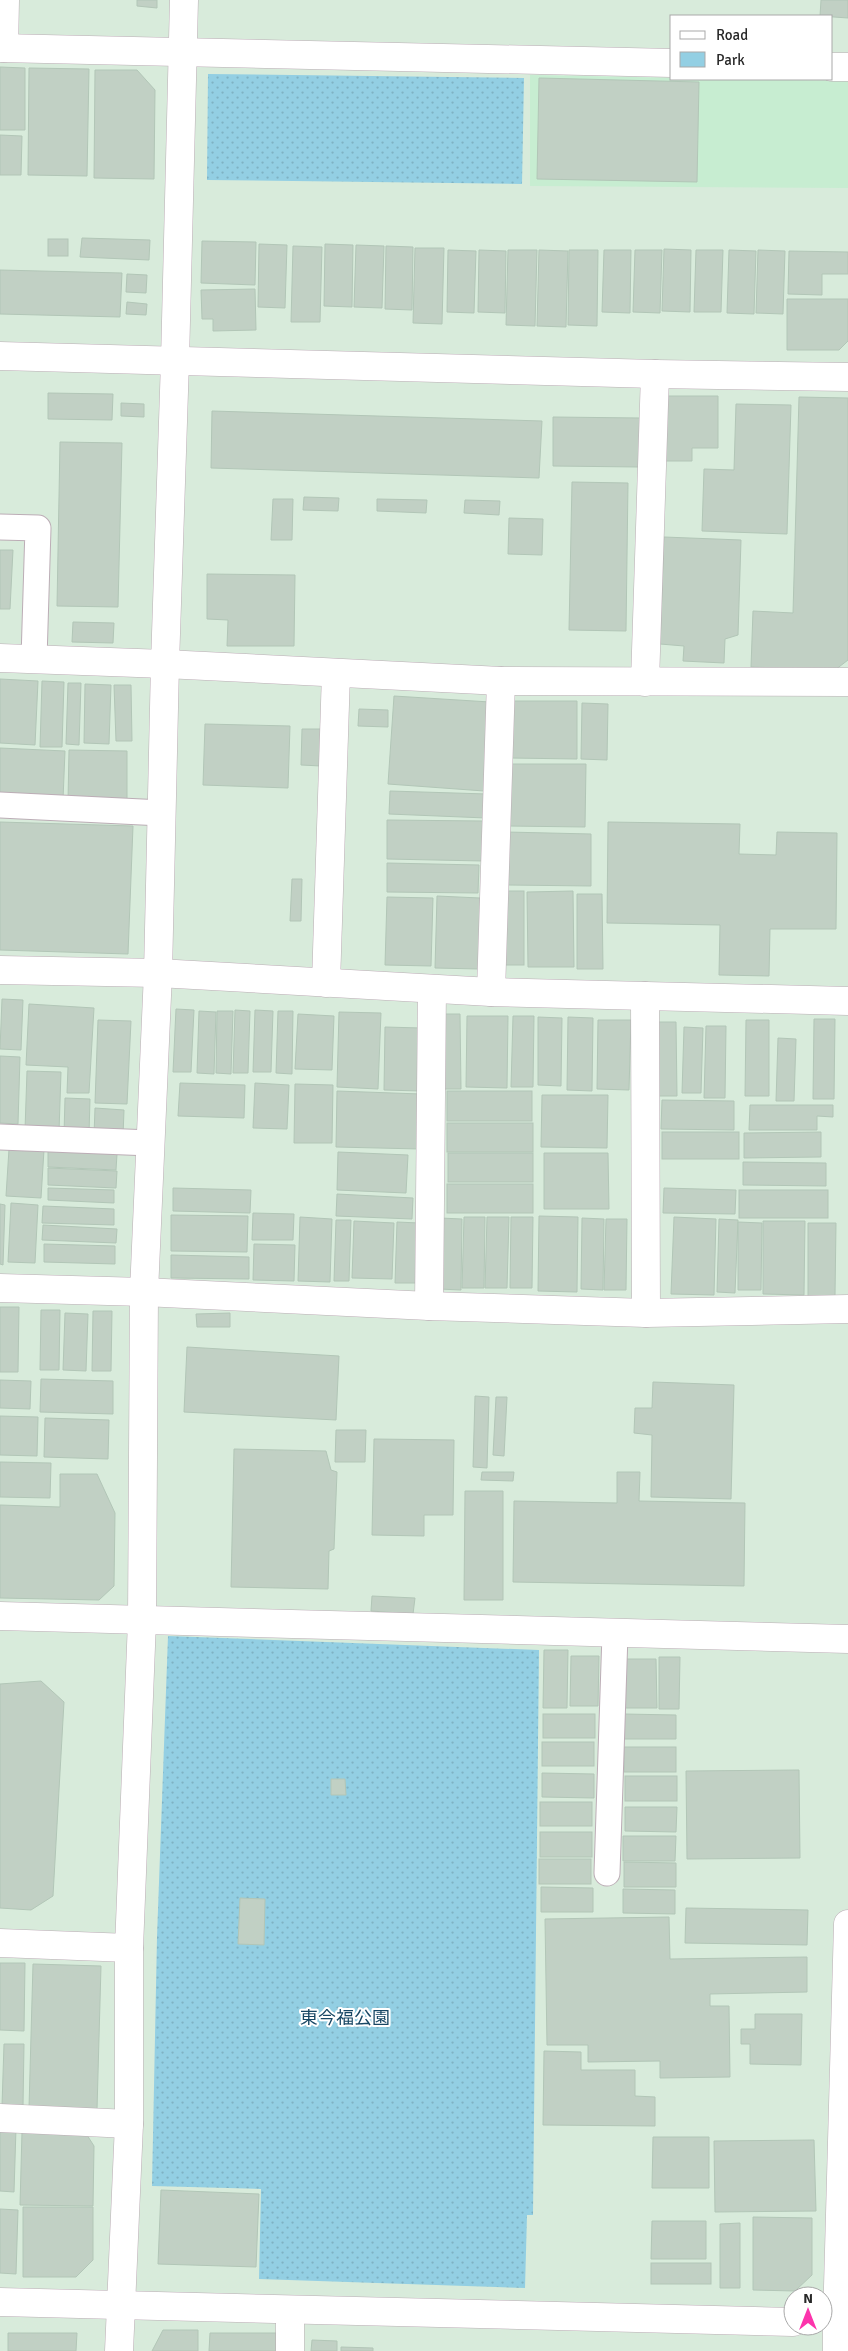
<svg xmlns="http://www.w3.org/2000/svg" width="848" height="2351" font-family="Signika,'Noto Sans JP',sans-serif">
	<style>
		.education { fill: #c7edd1 }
		.green { fill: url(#green-dots) }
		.building { fill: #c1d0c4; stroke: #b2c6b7 }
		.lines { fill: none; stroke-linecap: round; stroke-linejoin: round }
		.service-casing { stroke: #bcadb6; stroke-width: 27 }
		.minor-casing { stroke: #bcadb6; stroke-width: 29 }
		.tertiary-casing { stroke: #bcadb6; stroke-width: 29 }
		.service { stroke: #fff; stroke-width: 25 }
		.minor { stroke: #fff; stroke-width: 28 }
		.tertiary { stroke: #fff; stroke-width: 28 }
		.labels { text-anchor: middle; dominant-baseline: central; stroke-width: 4; stroke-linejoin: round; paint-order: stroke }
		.park-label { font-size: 18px; fill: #184764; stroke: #fff }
	</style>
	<defs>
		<pattern id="green-dots" width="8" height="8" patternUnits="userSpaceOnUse" patternTransform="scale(1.25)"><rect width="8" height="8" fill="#93cfe3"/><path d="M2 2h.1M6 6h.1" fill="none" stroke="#7fb2c3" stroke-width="1.8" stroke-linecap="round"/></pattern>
	</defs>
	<rect width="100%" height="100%" fill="#d8ebdb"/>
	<path class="education" d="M530,75l318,6v107l-318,-2z"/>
	<g class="green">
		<path d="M208,74l316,4 -2,106 -315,-4z"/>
		<path d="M168,1636l371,14 -6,565h-6l-2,73 -266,-9 2,-90 -109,-3 5,-249z"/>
	</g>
	<g class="building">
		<path d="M137,0h20v8l-20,-2z"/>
		<path d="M821,0h27v18l-28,-2z"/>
		<path d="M0,67l25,1v62h-25z"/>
		<path d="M29,68l60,1 -2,107 -59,-1z"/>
		<path d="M95,70h42l18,20 -1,89 -60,-1z"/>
		<path d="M539,78l160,4 -2,100 -160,-3z"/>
		<path d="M0,135l22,1 -1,39h-21z"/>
		<path d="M82,238l68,2 -1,20 -69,-3z"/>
		<rect x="48" y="239" width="20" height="17"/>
		<path d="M202,241l54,1 -1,43 -54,-2z"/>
		<path d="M259,244l28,1 -2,63 -27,-1z"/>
		<path d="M325,244l28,1 -1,62 -28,-1z"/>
		<path d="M356,245l28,1 -2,62 -28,-1z"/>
		<path d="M293,246l29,1 -2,75h-29z"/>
		<path d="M386,246l27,1 -1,63 -27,-1z"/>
		<path d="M415,248h29l-2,76 -29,-1z"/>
		<path d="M664,249l27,1 -1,62 -28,-1z"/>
		<path d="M448,250l28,1 -2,62 -27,-1z"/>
		<path d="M479,250l27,1 -1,62 -27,-1z"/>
		<path d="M508,250h29l-2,76 -29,-1z"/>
		<path d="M539,250l29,1 -2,76 -29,-1z"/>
		<path d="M569,250h29l-1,76 -29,-1z"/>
		<path d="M604,250h27l-1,63 -28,-1z"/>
		<path d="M635,250h27l-2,63 -27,-1z"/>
		<path d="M696,250h27l-2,62h-27z"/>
		<path d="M729,250l27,1 -2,63 -27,-1z"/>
		<path d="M758,250l27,1 -2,63 -27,-1z"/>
		<path d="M789,251l59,1v22h-26v21l-34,-1z"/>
		<path d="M0,270l122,3 -2,44 -120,-3z"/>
		<path d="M127,274l20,1 -1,18 -20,-1z"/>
		<path d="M255,289l1,41 -43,1v-12h-11l-1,-29z"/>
		<path d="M787,299h61v42l-9,9h-52z"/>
		<path d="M127,302l20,2 -1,11 -20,-1z"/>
		<path d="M48,393l65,1 -1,26 -64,-1z"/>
		<path d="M665,396h53v52h-26v13h-27z"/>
		<path d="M799,397l49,1v262l-13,10 -84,-3 2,-56 40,2z"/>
		<path d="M121,403l23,1v13l-23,-1z"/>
		<path d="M736,404l55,1 -4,129 -85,-3 2,-62 30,1z"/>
		<path d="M212,411l330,10 -3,57 -328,-10z"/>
		<path d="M553,417l87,1 -1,49 -86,-1z"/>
		<path d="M60,442l62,1 -4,164 -61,-1z"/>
		<path d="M572,482l56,1 -2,148 -57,-1z"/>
		<path d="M304,497l35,1 -1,13 -35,-1z"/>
		<path d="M273,499h20l-1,41h-21z"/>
		<path d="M377,499l50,1 -1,13 -49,-2z"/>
		<path d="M465,500l35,1 -1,14 -35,-2z"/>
		<path d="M509,518l34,1 -1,36 -34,-1z"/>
		<path d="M664,537l77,3 -3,95 -13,4 -1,24 -41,-2 1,-15 -24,-2z"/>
		<path d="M0,550h13l-3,59h-10z"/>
		<path d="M207,574l88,1 -1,71h-67l1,-26 -21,-1z"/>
		<path d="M73,622l41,1 -1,20 -41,-1z"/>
		<path d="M0,679l38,2 -3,64 -35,-2z"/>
		<path d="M42,681l22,1 -2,65h-22z"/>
		<path d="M68,683h13l-2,62 -13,-1z"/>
		<path d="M85,684l26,1 -2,59 -25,-1z"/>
		<path d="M114,685h17l1,56h-16z"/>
		<path d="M394,696l96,6 -6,89 -96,-7z"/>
		<path d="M510,701h67v58l-67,-1z"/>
		<path d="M582,703l26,1 -1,56 -26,-1z"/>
		<path d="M359,709l29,1v17l-30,-1z"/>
		<path d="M205,724l85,2 -2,62 -85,-3z"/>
		<path d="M302,729h19v37l-20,-1z"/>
		<path d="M0,748l65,3 -2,49 -63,-3z"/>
		<path d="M69,750l58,1v51l-59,-1z"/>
		<path d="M509,764h77l-1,63 -77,-1z"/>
		<path d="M390,791l97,3 -1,24 -97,-4z"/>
		<path d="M387,820l96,1v40l-96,-2z"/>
		<path d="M0,822l133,4 -5,128 -128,-4z"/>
		<path d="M608,822l132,2 -1,30 37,1 1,-23 60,1 -1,96h-66l-1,47 -50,-1 1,-50 -113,-2z"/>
		<path d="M506,832l85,2v52l-85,-1z"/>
		<path d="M387,863l92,2 -1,28 -91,-1z"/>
		<path d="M292,879h10l-1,42h-11z"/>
		<rect x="503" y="891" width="21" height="74"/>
		<path d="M573,891l1,76h-46l-1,-75z"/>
		<path d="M577,894h25l1,75h-26z"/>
		<path d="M437,896l43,2 -1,71 -44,-1z"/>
		<path d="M387,897l46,1 -2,68 -46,-1z"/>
		<path d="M2,999l21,1 -2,50 -21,-1z"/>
		<path d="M29,1004l65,4 -5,85h-22l1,-26 -42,-2z"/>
		<path d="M176,1009l18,1 -3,62h-18z"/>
		<path d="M235,1010l15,1 -2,62h-15z"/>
		<path d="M255,1010l18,1 -2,61h-18z"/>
		<path d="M199,1011l17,1 -2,62 -17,-1z"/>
		<path d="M217,1011h16l-2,63 -15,-1z"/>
		<path d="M278,1011h15l-1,63 -16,-1z"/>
		<path d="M339,1012l42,1 -3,76 -41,-2z"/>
		<path d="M298,1014l36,2 -2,54 -37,-1z"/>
		<path d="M442,1014h18l1,75h-18z"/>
		<path d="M467,1016h41l-1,72 -41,-1z"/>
		<path d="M513,1016h21l-1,71h-22z"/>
		<path d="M538,1017l24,1 -1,68 -23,-1z"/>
		<path d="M568,1017l25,1 -1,73 -25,-1z"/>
		<path d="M814,1019h21l-1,80h-21z"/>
		<path d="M98,1020l33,1 -4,83 -32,-1z"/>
		<path d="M598,1020h33l-2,70 -32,-1z"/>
		<path d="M746,1020h23v76h-24z"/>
		<path d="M655,1022h21l1,74h-21z"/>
		<path d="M706,1026h20l-1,72h-21z"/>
		<path d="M385,1027l36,1 -1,63 -36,-1z"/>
		<path d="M684,1027l19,1 -2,65h-19z"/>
		<path d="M778,1038l18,1 -2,62h-18z"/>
		<path d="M0,1056l20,1 -2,67 -18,-1z"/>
		<path d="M27,1071l34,1 -2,60 -34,-2z"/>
		<path d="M180,1083l65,2 -1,33 -66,-2z"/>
		<path d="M255,1083l34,2 -2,44 -34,-1z"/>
		<path d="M295,1084l38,1 -1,58h-38z"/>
		<path d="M337,1091l84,3 -1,55 -84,-2z"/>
		<rect x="447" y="1091" width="85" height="30"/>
		<path d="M542,1095h66l-1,53 -66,-1z"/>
		<path d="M65,1098l25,1 -1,35h-25z"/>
		<path d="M662,1100l72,1v29l-73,-1z"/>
		<path d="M750,1105h83v12l-16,-1v14h-68z"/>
		<path d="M95,1108l29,2 -1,26 -29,-1z"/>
		<rect x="447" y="1123" width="86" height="29"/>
		<rect x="662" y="1132" width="77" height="27"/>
		<path d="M821,1132v25l-77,1v-25z"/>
		<path d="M9,1149l35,1 -3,48 -35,-2z"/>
		<path d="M48,1151l69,3 -1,16 -68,-3z"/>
		<path d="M338,1152l70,3 -2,38 -69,-3z"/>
		<rect x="448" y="1153" width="85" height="29"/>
		<path d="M544,1153h64l1,56h-65z"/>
		<path d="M743,1162l83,1v23l-83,-1z"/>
		<path d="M48,1168l69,3 -1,17 -68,-3z"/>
		<rect x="447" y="1184" width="86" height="29"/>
		<path d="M48,1188l66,2v13l-66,-3z"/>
		<path d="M173,1188l78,2 -1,23 -77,-2z"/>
		<path d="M664,1188l72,2 -1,24 -72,-1z"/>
		<rect x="739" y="1190" width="89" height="28"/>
		<path d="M337,1194l76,4 -1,21 -76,-3z"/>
		<path d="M11,1203l27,2 -3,58 -27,-1z"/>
		<path d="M0,1204l5,1 -2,60 -3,-1z"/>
		<path d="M43,1206l71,3v16l-72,-2z"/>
		<path d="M253,1213l41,1 -1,26h-41z"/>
		<path d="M171,1215l77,1 -1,36 -76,-1z"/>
		<path d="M539,1216l39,1 -1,75 -39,-1z"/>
		<path d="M300,1217l32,2 -2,63 -32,-1z"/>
		<path d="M464,1217h21l-1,71h-22z"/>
		<path d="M487,1217h22l-2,71h-22z"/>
		<path d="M511,1217h22l-1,71h-22z"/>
		<path d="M674,1217l42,2 -2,76 -43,-1z"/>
		<path d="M440,1218l22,1 -1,71 -22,-1z"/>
		<path d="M582,1218l22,1 -1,71 -22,-1z"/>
		<path d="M606,1219h21l-1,71h-22z"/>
		<path d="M719,1219l19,1 -3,73 -18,-1z"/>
		<path d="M336,1220h15l-2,61h-15z"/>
		<path d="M354,1221l40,2 -2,56 -40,-1z"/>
		<path d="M763,1221h42l-1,74 -41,-1z"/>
		<path d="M397,1222l22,1 -3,60h-21z"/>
		<path d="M738,1222l24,1 -1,67h-23z"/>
		<path d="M808,1223h28l-1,73h-27z"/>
		<path d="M43,1225l74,4 -1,14 -74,-3z"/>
		<path d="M44,1244l71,2v18l-71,-2z"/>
		<path d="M254,1244l41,1 -1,36 -41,-1z"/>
		<path d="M171,1255l78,2v22l-78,-1z"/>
		<path d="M0,1307h19l-1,65h-18z"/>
		<path d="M41,1310h19l-1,60h-19z"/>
		<path d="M93,1311h19l-1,60h-19z"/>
		<path d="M65,1313l23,1 -2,57 -23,-1z"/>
		<path d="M230,1313v14h-33l-1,-13z"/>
		<path d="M187,1347l152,9 -3,64 -152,-8z"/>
		<path d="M41,1379l72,2v33l-73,-2z"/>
		<path d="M0,1380l31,1 -1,28 -30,-1z"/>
		<path d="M653,1382l81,3 -3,114 -80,-2 1,-62 -18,-2 1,-25h17z"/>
		<path d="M475,1396l14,1 -2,71 -14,-1z"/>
		<path d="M496,1397h11l-3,59 -11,-1z"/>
		<path d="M0,1416l38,1 -1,39 -37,-1z"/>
		<path d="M45,1418l64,2 -1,39 -64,-2z"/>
		<path d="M336,1430h30l-1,32h-30z"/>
		<path d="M374,1439l80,1 -1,75h-29v21l-52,-1z"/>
		<path d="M234,1449l92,2 5,19 6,2 -3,77 -5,2 -1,38 -97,-2z"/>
		<path d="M0,1462l51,1 -1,35 -50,-1z"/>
		<path d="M482,1472h32l-1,9 -32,-1z"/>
		<path d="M617,1472h23l-1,29 106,2 -1,83 -231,-4 1,-81 103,2z"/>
		<path d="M60,1474h37l18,39 -1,73 -15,14 -99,-2v-93l60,2z"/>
		<path d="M465,1491h38v109h-39z"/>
		<path d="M372,1596l43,2 -2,16 -42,-3z"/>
		<path d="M544,1650h24l-1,58h-24z"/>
		<path d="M571,1656h28l-1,50h-28z"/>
		<path d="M659,1657h21l-1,52h-20z"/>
		<path d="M625,1659h31l1,49h-32z"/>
		<path d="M41,1681l23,21 -11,194 -22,14 -31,-2v-224z"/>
		<rect x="543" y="1714" width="52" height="24"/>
		<path d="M624,1714l52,1v24h-52z"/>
		<rect x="542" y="1742" width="52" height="24"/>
		<rect x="624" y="1747" width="52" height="25"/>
		<path d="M799,1770l1,88 -113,1 -1,-88z"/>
		<path d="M542,1773l52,1v24l-52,-1z"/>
		<rect x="625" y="1776" width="52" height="25"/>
		<path d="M331,1779h14l1,16h-15z"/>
		<rect x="540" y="1802" width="52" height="24"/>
		<path d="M625,1807h52l-1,25 -51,-1z"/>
		<rect x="540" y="1832" width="52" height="25"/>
		<path d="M623,1836h53l-1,25h-52z"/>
		<rect x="539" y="1859" width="52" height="25"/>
		<path d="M624,1862l52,1v24h-52z"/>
		<path d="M541,1887l52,1v24h-52z"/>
		<path d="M623,1889l52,1v24l-52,-1z"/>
		<path d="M240,1898l25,1 -1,46 -26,-1z"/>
		<path d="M686,1908l122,2 -1,35 -122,-2z"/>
		<path d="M669,1917l1,42 137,-2v35l-97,2v12h19l1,71 -70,1v-17l-72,1v-17h-41l-2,-126z"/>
		<path d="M0,1963h25l-1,68 -24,-1z"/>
		<path d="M33,1964l68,2 -4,144 -68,-2z"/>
		<path d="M755,2014h47l-1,51 -51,-1v-20h-9v-15h14z"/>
		<path d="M4,2044h20l-1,62h-21z"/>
		<path d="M544,2051l37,1v18h54v26l20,1v29l-112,-1z"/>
		<path d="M0,2128h16l-2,64 -14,-1z"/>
		<path d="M22,2132l65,3 7,11 -1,60 -73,-1z"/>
		<path d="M653,2137h56v51h-57z"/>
		<path d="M814,2140l2,71 -101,1 -1,-71z"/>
		<path d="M161,2190l98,4 -3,73 -98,-3z"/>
		<path d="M23,2207h70v53l-17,17h-53z"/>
		<path d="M0,2209l18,1 -2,64 -16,-1z"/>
		<path d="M753,2217l59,1v57l-17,16 -42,-1z"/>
		<path d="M652,2221h54v38h-55z"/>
		<path d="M740,2223v65h-20v-64z"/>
		<rect x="651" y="2263" width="60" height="21"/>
		<path d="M163,2330h35v21h-46z"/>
		<path d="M8,2333h69l-1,18h-68z"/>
		<path d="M210,2333h66v18h-67z"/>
		<path d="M312,2340l25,1v10h-26z"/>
		<path d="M341,2347l32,1v3h-32z"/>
	</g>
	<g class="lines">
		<defs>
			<g id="service">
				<path d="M0,527l38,1 -4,131"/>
				<path d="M0,805l162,8"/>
				<path d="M0,1137l151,6"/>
				<path d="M607,1873l8,-239"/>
			</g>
			<g id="minor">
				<path d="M0,48l672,15"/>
				<path d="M4,48l1,-48"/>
				<path d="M832,67h16"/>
				<path d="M0,356l655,18 193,3"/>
				<path d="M175,361l9,-361"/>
				<path d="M0,658l165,6 336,17 347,1"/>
				<path d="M645,682l10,-308"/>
				<path d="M0,970l158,3 333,19 357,9"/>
				<path d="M326,983l10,-310"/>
				<path d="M491,992l10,-311"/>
				<path d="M645,996l1,317"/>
				<path d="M0,1288l144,4 285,14 217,7 202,-4"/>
				<path d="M429,1306l3,-317"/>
				<path d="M0,1616l848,23"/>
				<path d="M0,1943l129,5"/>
				<path d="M0,2118l129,6"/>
				<path d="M0,2302l793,20"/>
				<path d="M290,2310v41"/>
				<path d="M119,2351l2,-45"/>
				<path d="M837,2351v-28"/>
			</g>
			<g id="tertiary">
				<path d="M121,2306l8,-182v-176l13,-327 2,-329 14,-319 7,-309 10,-303"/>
				<path d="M837,2323l11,-399"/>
			</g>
		</defs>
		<use href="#service" class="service-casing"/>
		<use href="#minor" class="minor-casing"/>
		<use href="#tertiary" class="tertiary-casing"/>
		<use href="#service" class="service"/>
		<use href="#minor" class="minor"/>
		<use href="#tertiary" class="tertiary"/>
	</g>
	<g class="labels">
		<g class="park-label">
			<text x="345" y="2018">東今福公園</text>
		</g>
	</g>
	<rect x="670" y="15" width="162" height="65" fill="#ffffff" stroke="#a9a9a9"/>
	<rect x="680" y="31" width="25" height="8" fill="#ffffff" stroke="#a9a9a9"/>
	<text x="716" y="40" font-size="15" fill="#282828">Road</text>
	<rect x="680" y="52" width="25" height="15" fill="#93cfe3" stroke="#a9a9a9"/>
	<text x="716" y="65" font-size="15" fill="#282828">Park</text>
	<g transform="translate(808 2311)"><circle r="24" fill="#ffffff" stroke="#a9a9a9"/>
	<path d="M0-4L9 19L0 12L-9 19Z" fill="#fc34ac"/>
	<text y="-8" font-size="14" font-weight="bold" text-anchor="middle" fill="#282828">N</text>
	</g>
</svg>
